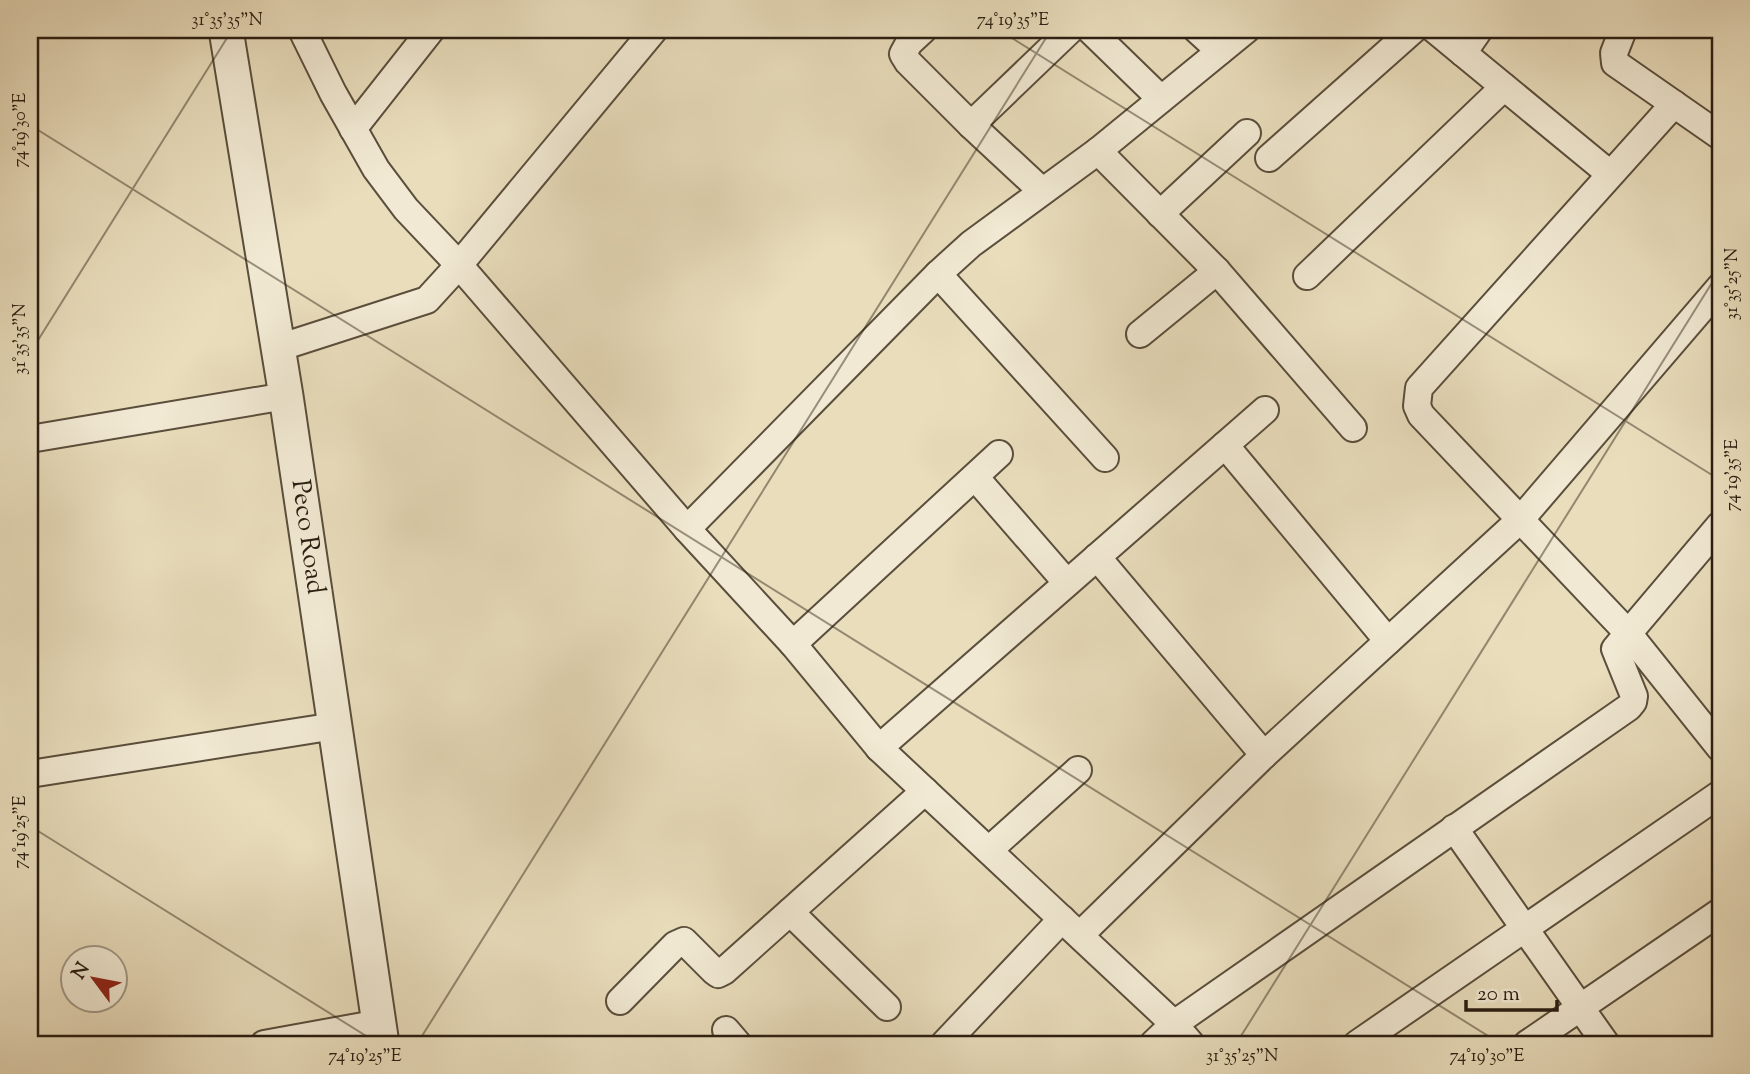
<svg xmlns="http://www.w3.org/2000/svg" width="1750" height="1074" font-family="'Sorts Mill Goudy',serif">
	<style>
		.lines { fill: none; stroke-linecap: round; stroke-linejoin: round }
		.minor-casing { stroke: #5a4e3c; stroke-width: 30 }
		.tertiary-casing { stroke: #5a4e3c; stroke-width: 37 }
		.minor { stroke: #f1e9d3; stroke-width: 26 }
		.tertiary { stroke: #f1e9d3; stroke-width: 33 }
		.ticks { fill: none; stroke: #2b1e12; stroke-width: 2; stroke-opacity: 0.45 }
		.labels { text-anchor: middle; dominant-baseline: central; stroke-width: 7; stroke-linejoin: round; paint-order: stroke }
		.street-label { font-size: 26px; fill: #2b1e12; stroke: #f1e9d3 }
		.neatline { fill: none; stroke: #2b1e12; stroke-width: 2.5 }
		.ticks-label { font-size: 18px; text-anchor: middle; fill: #2b1e12 }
	</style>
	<rect width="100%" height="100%" fill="#e9ddbc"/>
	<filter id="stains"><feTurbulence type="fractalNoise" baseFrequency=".00286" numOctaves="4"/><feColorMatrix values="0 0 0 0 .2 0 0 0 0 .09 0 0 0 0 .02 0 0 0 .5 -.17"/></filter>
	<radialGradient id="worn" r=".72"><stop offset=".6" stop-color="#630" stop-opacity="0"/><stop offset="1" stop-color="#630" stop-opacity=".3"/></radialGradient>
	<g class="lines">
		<defs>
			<g id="minor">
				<path d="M302,30l31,63 43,76 30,40 53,56 228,264 106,115 86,104 295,276 17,20"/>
				<path d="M923,30l-14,13 -6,11 5,8 63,63 71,66"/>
				<path d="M1090,30l71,69"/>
				<path d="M1197,30l23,21"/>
				<path d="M1435,30l175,144"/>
				<path d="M1623,30l-9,23 1,10 105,73"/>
				<path d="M1463,53l16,-23"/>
				<path d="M1674,104l-255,284 -2,18 4,9 207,218 92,115"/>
				<path d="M971,125l99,-95"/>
				<path d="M353,129l78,-99"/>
				<path d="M1098,151l119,120 136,157"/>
				<path d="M1269,158l144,-128"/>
				<path d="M1160,214l87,-81"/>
				<path d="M1307,276l197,-189"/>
				<path d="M1140,334l77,-63"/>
				<path d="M278,348l149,-48 32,-35 195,-235"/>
				<path d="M30,439l256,-43"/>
				<path d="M1225,445l163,196"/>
				<path d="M1105,458l-167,-184 33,-30 127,-93 148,-121"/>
				<path d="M975,477l92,106"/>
				<path d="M687,529l251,-255"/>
				<path d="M1097,557l167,198"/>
				<path d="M793,644l206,-190"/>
				<path d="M879,748l386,-338"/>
				<path d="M30,774l305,-48"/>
				<path d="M1454,828l152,216"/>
				<path d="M989,850l89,-80"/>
				<path d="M790,912l97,95"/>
				<path d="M1080,935l184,-180 257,-236 199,-232"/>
				<path d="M620,1001l55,-56 9,-4 30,30 4,3 6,-3 201,-180"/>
				<path d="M726,1030l12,14"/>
				<path d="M264,1044l116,-21"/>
				<path d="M944,1044l118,-125"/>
				<path d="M1153,1044l21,-20 455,-317 4,-5 1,-6 -19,-47 105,-124"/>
				<path d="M1357,1044l363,-250"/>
				<path d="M1527,1044l193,-132"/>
			</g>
			<path id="tertiary" d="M226,30l60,366 96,648"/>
		</defs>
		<use href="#minor" class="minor-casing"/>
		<use href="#tertiary" class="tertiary-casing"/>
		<use href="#minor" class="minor"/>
		<use href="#tertiary" class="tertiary"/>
	</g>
	<path class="ticks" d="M999,30l721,450M30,125l1471,919M30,353l202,-323M30,826l349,218M417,1044l634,-1014M1236,1044l484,-774"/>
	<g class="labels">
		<g class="street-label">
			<text transform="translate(307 537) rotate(82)">Peco Road</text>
		</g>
	</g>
	<rect width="1750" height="1074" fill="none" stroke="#e9ddbc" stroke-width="77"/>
	<g transform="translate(94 979) rotate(302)"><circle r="33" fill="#f1e9d3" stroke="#a29886" stroke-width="2"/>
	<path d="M0-5L12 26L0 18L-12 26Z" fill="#8f2418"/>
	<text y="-10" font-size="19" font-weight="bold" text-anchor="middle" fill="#2b1e12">N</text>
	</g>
	<path d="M1466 1000v10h91v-10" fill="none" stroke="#2b1e12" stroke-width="3.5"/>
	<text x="1477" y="1000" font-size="21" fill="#2b1e12" stroke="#f1e9d3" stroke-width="5" paint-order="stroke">20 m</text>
	<rect x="38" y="38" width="1674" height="998" class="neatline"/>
	<g class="ticks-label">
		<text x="227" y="25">31°35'35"N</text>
		<text x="1013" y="25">74°19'35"E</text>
		<text transform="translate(19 130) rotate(-90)" y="6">74°19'30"E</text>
		<text transform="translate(1731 284) rotate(-90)" y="6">31°35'25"N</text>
		<text transform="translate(19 339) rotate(-90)" y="6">31°35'35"N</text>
		<text transform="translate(1731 475) rotate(-90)" y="6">74°19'35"E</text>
		<text transform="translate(19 832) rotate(-90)" y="6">74°19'25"E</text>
		<text x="365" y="1061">74°19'25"E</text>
		<text x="1242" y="1061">31°35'25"N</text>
		<text x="1487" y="1061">74°19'30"E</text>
	</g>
	<rect width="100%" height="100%" filter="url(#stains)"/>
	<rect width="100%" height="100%" fill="url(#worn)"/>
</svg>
